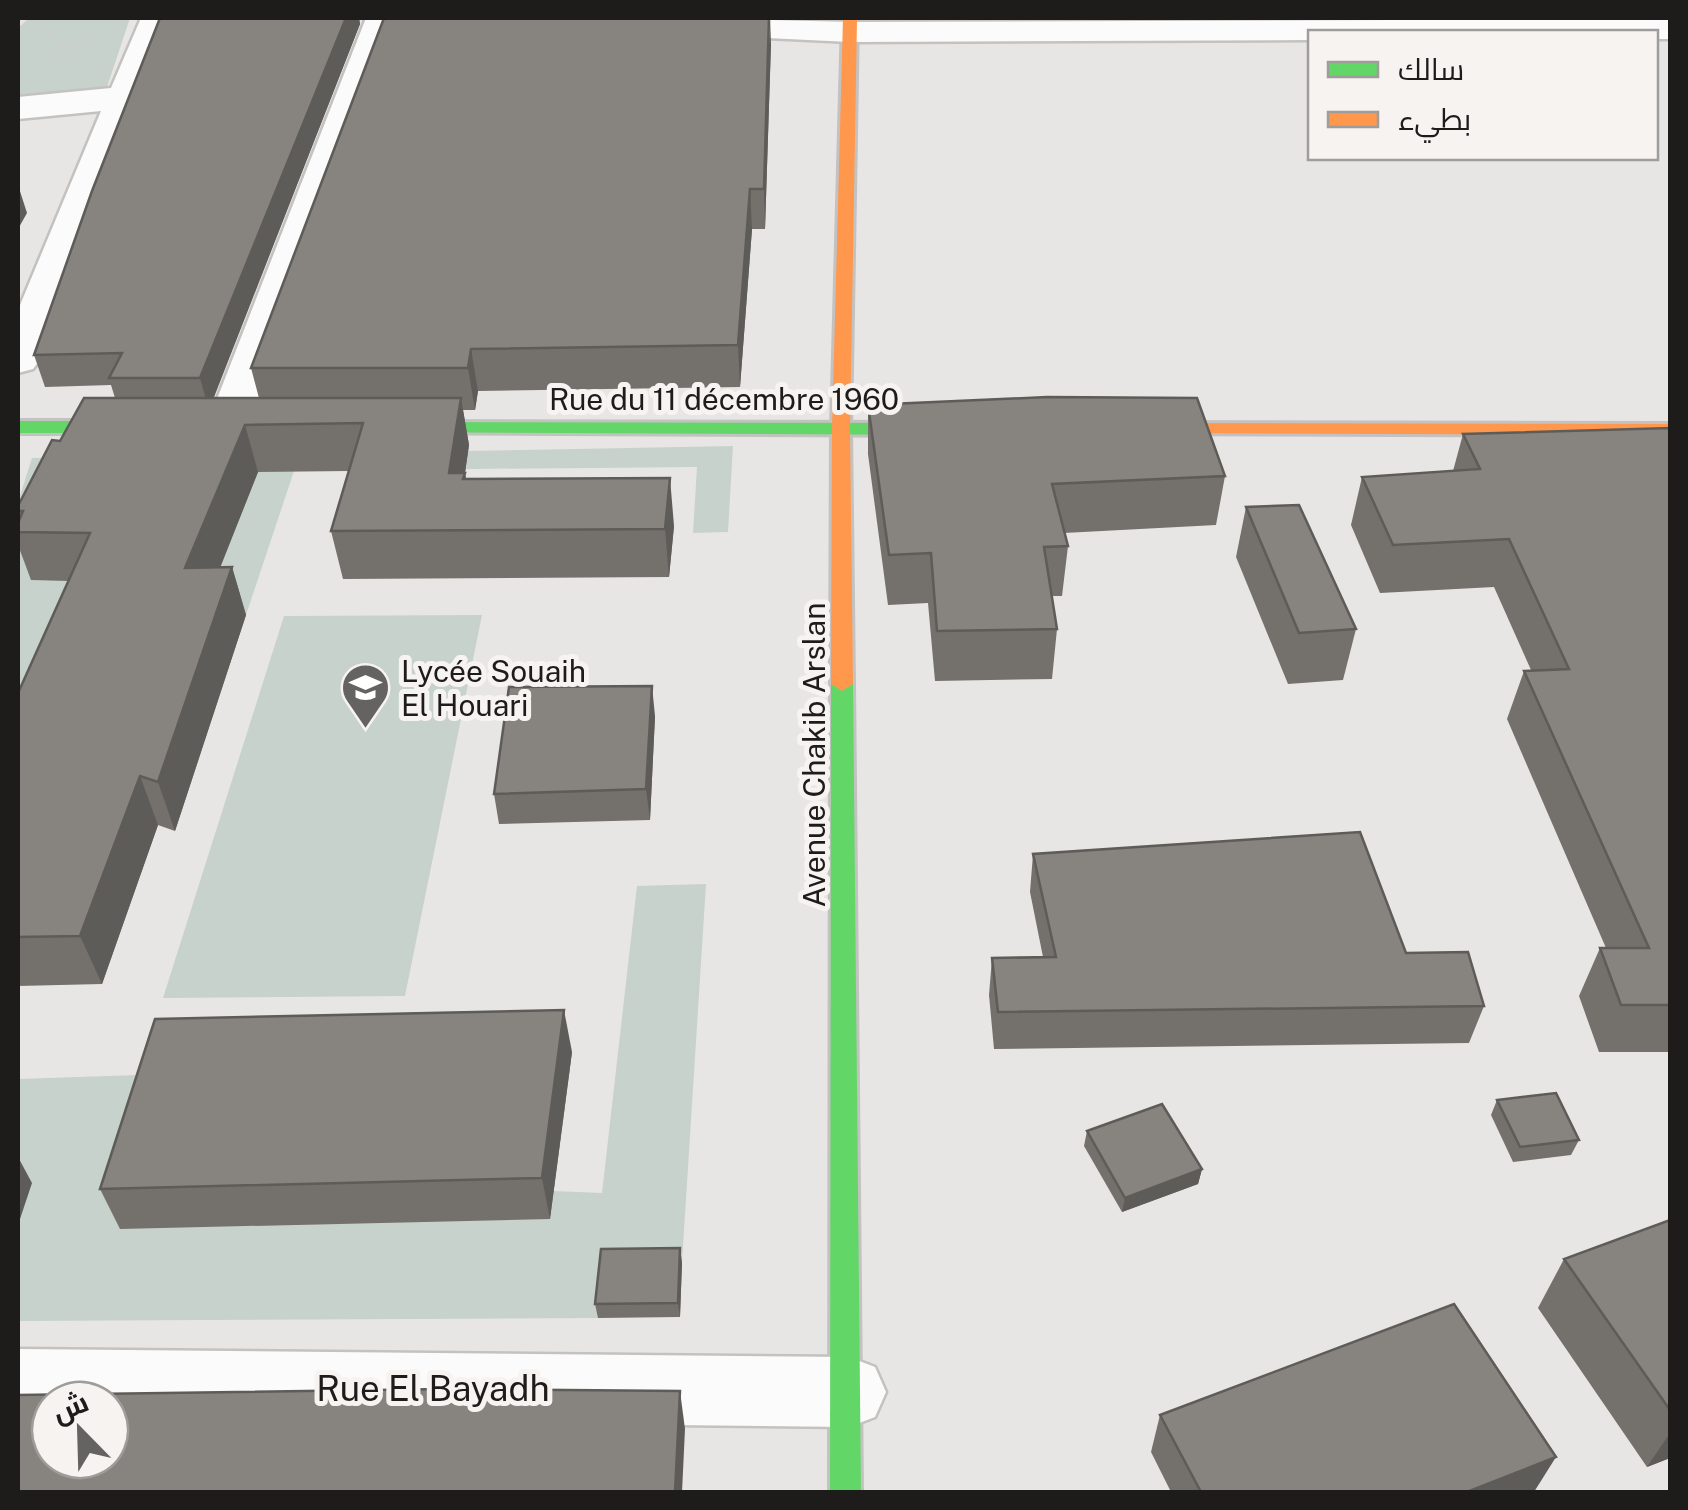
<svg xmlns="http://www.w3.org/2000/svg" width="1688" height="1510" font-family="'Public Sans',Cairo,sans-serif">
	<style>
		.green { fill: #c6d2cb }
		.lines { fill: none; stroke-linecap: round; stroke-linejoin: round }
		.street-casing { stroke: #c3c2c1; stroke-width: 5 }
		.fast-casing { stroke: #c3c2c1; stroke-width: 6 }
		.slow-casing { stroke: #c3c2c1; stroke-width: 6 }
		.path { stroke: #cfcece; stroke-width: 4; stroke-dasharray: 4 5; stroke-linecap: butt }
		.street { fill: #fcfbfb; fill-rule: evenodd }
		.fast { fill: #63d668; fill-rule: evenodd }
		.slow { fill: #ff974d; fill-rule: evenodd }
		.wall { fill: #74716c }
		.shaded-wall { fill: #5e5c58 }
		.building { fill: #87837e; stroke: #5e5c58; stroke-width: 2.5; fill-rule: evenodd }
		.labels { text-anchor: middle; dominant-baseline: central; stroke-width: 10; stroke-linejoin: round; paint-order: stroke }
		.street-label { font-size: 30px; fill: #1d1c1b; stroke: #f6f3f1 }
		.poi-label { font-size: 30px; fill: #1d1c1b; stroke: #f6f3f1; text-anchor: start }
		.near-street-label { font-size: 35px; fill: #1d1c1b; stroke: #f6f3f1 }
	</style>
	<rect width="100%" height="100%" fill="#e8e6e5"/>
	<g class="green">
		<path d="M29,18h101l-23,69 -89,8v-67z"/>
		<path d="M733,446l-5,86 -35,1 4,-66 -231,2 2,-18z"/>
		<path d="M300,453l-54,162 -228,175v-288l14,-44z"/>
		<path d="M482,615l-77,381 -242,2 121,-382z"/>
		<path d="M706,884l-24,378 -78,1 -6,55 -580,3v-242l151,-5 381,145 4,-28 48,2 35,-307z"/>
	</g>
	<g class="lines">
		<defs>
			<g id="street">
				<path d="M141,18h33l-134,342 -7,9 -15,4v-63l83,-199 -83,8v-22l93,-9z"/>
				<path d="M366,18h34l-148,409 -7,10 -16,4 -16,-4 -7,-10z"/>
				<path d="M691,18l159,4 820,-3v20h-14v-7h-346v8l-460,2 -168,-8 -5,-7 5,-7z"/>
				<path d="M18,1349l831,8 26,10 11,25 -11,25 -26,10 -739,-8v-19h-60v19h-32z"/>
			</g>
			<g id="fast">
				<path d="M18,421h125l9,6 -9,6h-125z"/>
				<path d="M394,422l549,1 9,6 -9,6 -556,-3v-8z"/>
				<path d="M842,677l11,7 8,808h-31l1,-808z"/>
			</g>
			<g id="slow">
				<path d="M843,18h14l-7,411 3,255 -11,7 -11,-7 1,-255z"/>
				<path d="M1134,423l536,1v11l-543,-2v-8z"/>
			</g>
		</defs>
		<use href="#street" class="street-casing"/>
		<use href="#fast" class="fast-casing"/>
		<use href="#slow" class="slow-casing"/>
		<g class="path">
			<path d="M35,18l31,31"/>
			<path d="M50,57l47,-24"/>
		</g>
		<use href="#street" class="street"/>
		<use href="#fast" class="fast"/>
		<use href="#slow" class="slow"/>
	</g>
	<g class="wall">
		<path d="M160,18h199l1,6 -147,374h46l-8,-30 520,-325 -6,186h-13l-12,158 -262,4 -3,19h-12l6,35 -4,28 1,6 208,47 -5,51 -326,2 -12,-48 18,-60 -91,1 -38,95h12l14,48 -71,216 -17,-6 -56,159 -84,2v-293l51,-112 -38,-1 -13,-35v-39l42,-65 55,-43 -4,-13 -66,2 -11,-32z"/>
		<path d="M868,405l357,71 -9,49 -152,8 4,13 -6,50h-10l5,33 -5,50 -117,2 -7,-78 -40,2 -20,-151z"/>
		<path d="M1670,428v624h-71l-20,-56 21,-48h6l-99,-229 17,-48 7,-1 -37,-83 -114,6 -29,-68 11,-48 91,-6 10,-37z"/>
		<path d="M1246,507l110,122 -13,51 -55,4 -52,-127z"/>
		<path d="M655,716l-5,104 -151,4 -5,-30z"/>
		<path d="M1033,854l373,99 78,53 -15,37 -475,6 -5,-54 3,-37 51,-1 -13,-65z"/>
		<path d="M572,1052l-22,167 -430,10 -20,-40z"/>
		<path d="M1497,1100l82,40 -8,15 -58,7 -22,-47z"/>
		<path d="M1087,1131l115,38 -4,15 -76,28 -38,-66z"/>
		<path d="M1670,1220v238l-23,9 -109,-159 26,-49z"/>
		<path d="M682,1262l-2,55 -82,1 -3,-14z"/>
		<path d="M1160,1415l374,77h-363l-20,-40z"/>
	</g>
	<g class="shaded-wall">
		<path d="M346,18h13l1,6 -151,386 -9,-32z"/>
		<path d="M770,18l1,25 -6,186 -1,-40z"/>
		<path d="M18,185l9,28 -9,16z"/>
		<path d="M750,189l2,40 -12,158 -2,-42z"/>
		<path d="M471,349l7,42 -3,19 -7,-42z"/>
		<path d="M461,398l8,47 -4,28 8,48 -24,-48z"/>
		<path d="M245,425l13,47 -57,144 -16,-48z"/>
		<path d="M670,478l4,48 -5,51 -4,-48z"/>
		<path d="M232,567l14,48 -71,216 -17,-49z"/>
		<path d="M652,686l3,30 -5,104 -4,-31z"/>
		<path d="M140,776l18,49 -56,159 -22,-48z"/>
		<path d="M564,1010l8,42 -22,167 -8,-41z"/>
		<path d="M18,1157l14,26 -14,42z"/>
		<path d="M1202,1169l-4,15 -76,28 3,-14z"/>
		<path d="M680,1248l2,14 -2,55 -2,-14z"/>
		<path d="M680,1391l5,38 -3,63h-7z"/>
		<path d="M1670,1433v25l-23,9z"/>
		<path d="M1556,1457l-22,35h-67z"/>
	</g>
	<g class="building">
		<path d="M160,18h186l-146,360h-91l13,-25 -88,2 58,-164z"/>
		<path d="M384,18h385l-5,171h-14l-12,156 -267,4 -3,19h-217z"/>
		<path d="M1047,397l150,1 28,78 -173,8 16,62 -24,1 13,82 -120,2 -6,-78 -42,2 -21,-150z"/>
		<path d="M84,398h377l-12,75h16l-2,6 207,-1 -5,51 -334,2 32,-108 -118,2 -60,143 47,-1 -74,215 -18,-6 -60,160 -62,1v-244l72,-160 -72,-1v-9l5,-12h-5v-5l34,-66 8,1z"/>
		<path d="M1670,428v577h-49l-21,-57h49l-125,-277 45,-2 -60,-130 -116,6 -31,-68 118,-8 -17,-35z"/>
		<path d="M1299,505l57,124 -57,4 -53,-126z"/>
		<path d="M652,686l-6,103 -152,5 15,-107z"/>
		<path d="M1360,832l46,121 62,-1 16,54 -486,6 -6,-54 64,-1 -23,-103z"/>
		<path d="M564,1010l-22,168 -442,11 55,-170z"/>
		<path d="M1556,1093l23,47 -59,7 -23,-47z"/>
		<path d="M1162,1104l40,65 -77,29 -38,-67z"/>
		<path d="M1670,1220v190l-106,-151z"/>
		<path d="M680,1248l-2,55 -83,1 6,-55z"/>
		<path d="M1454,1304l102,153 -89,35h-266l-41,-77z"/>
		<path d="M444,1389l236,2 -5,101h-657v-97zM50,1400h60v60h-60z"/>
	</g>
	<defs>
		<symbol id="school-pin" viewBox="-11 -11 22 30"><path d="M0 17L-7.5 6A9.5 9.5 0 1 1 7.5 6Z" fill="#646362" stroke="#f6f3f1"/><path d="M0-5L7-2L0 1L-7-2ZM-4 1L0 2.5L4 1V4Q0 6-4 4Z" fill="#fff"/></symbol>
	</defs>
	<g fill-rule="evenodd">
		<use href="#school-pin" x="338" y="660" width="55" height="75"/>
	</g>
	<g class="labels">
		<g class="street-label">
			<text x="724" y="399">Rue du 11 décembre 1960</text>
			<text transform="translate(814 755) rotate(-90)">Avenue Chakib Arslan</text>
		</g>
		<g class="poi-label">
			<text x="401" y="671">Lycée Souaih<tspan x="401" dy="34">El Houari</tspan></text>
		</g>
		<g class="near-street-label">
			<text x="433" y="1388">Rue El Bayadh</text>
		</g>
	</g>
	<rect width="1688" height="1510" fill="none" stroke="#1d1c1b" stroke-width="40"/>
	<rect x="1308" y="30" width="350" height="130" fill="#f6f3f1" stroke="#9f9d9b" stroke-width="2.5"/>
	<rect x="1328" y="62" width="50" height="15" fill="#63d668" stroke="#9f9d9b" stroke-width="2.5"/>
	<text x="1398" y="80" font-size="30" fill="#1d1c1b">سالك</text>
	<rect x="1328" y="112" width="50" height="15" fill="#ff974d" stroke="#9f9d9b" stroke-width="2.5"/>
	<text x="1398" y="130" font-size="30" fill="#1d1c1b">بطيء</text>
	<g transform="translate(80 1430) rotate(337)"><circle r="48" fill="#f6f3f1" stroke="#9f9d9b" stroke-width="2.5"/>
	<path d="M0-8L18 38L0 25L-18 38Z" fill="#646362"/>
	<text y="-15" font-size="28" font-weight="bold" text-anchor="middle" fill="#1d1c1b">ش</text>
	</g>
</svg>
